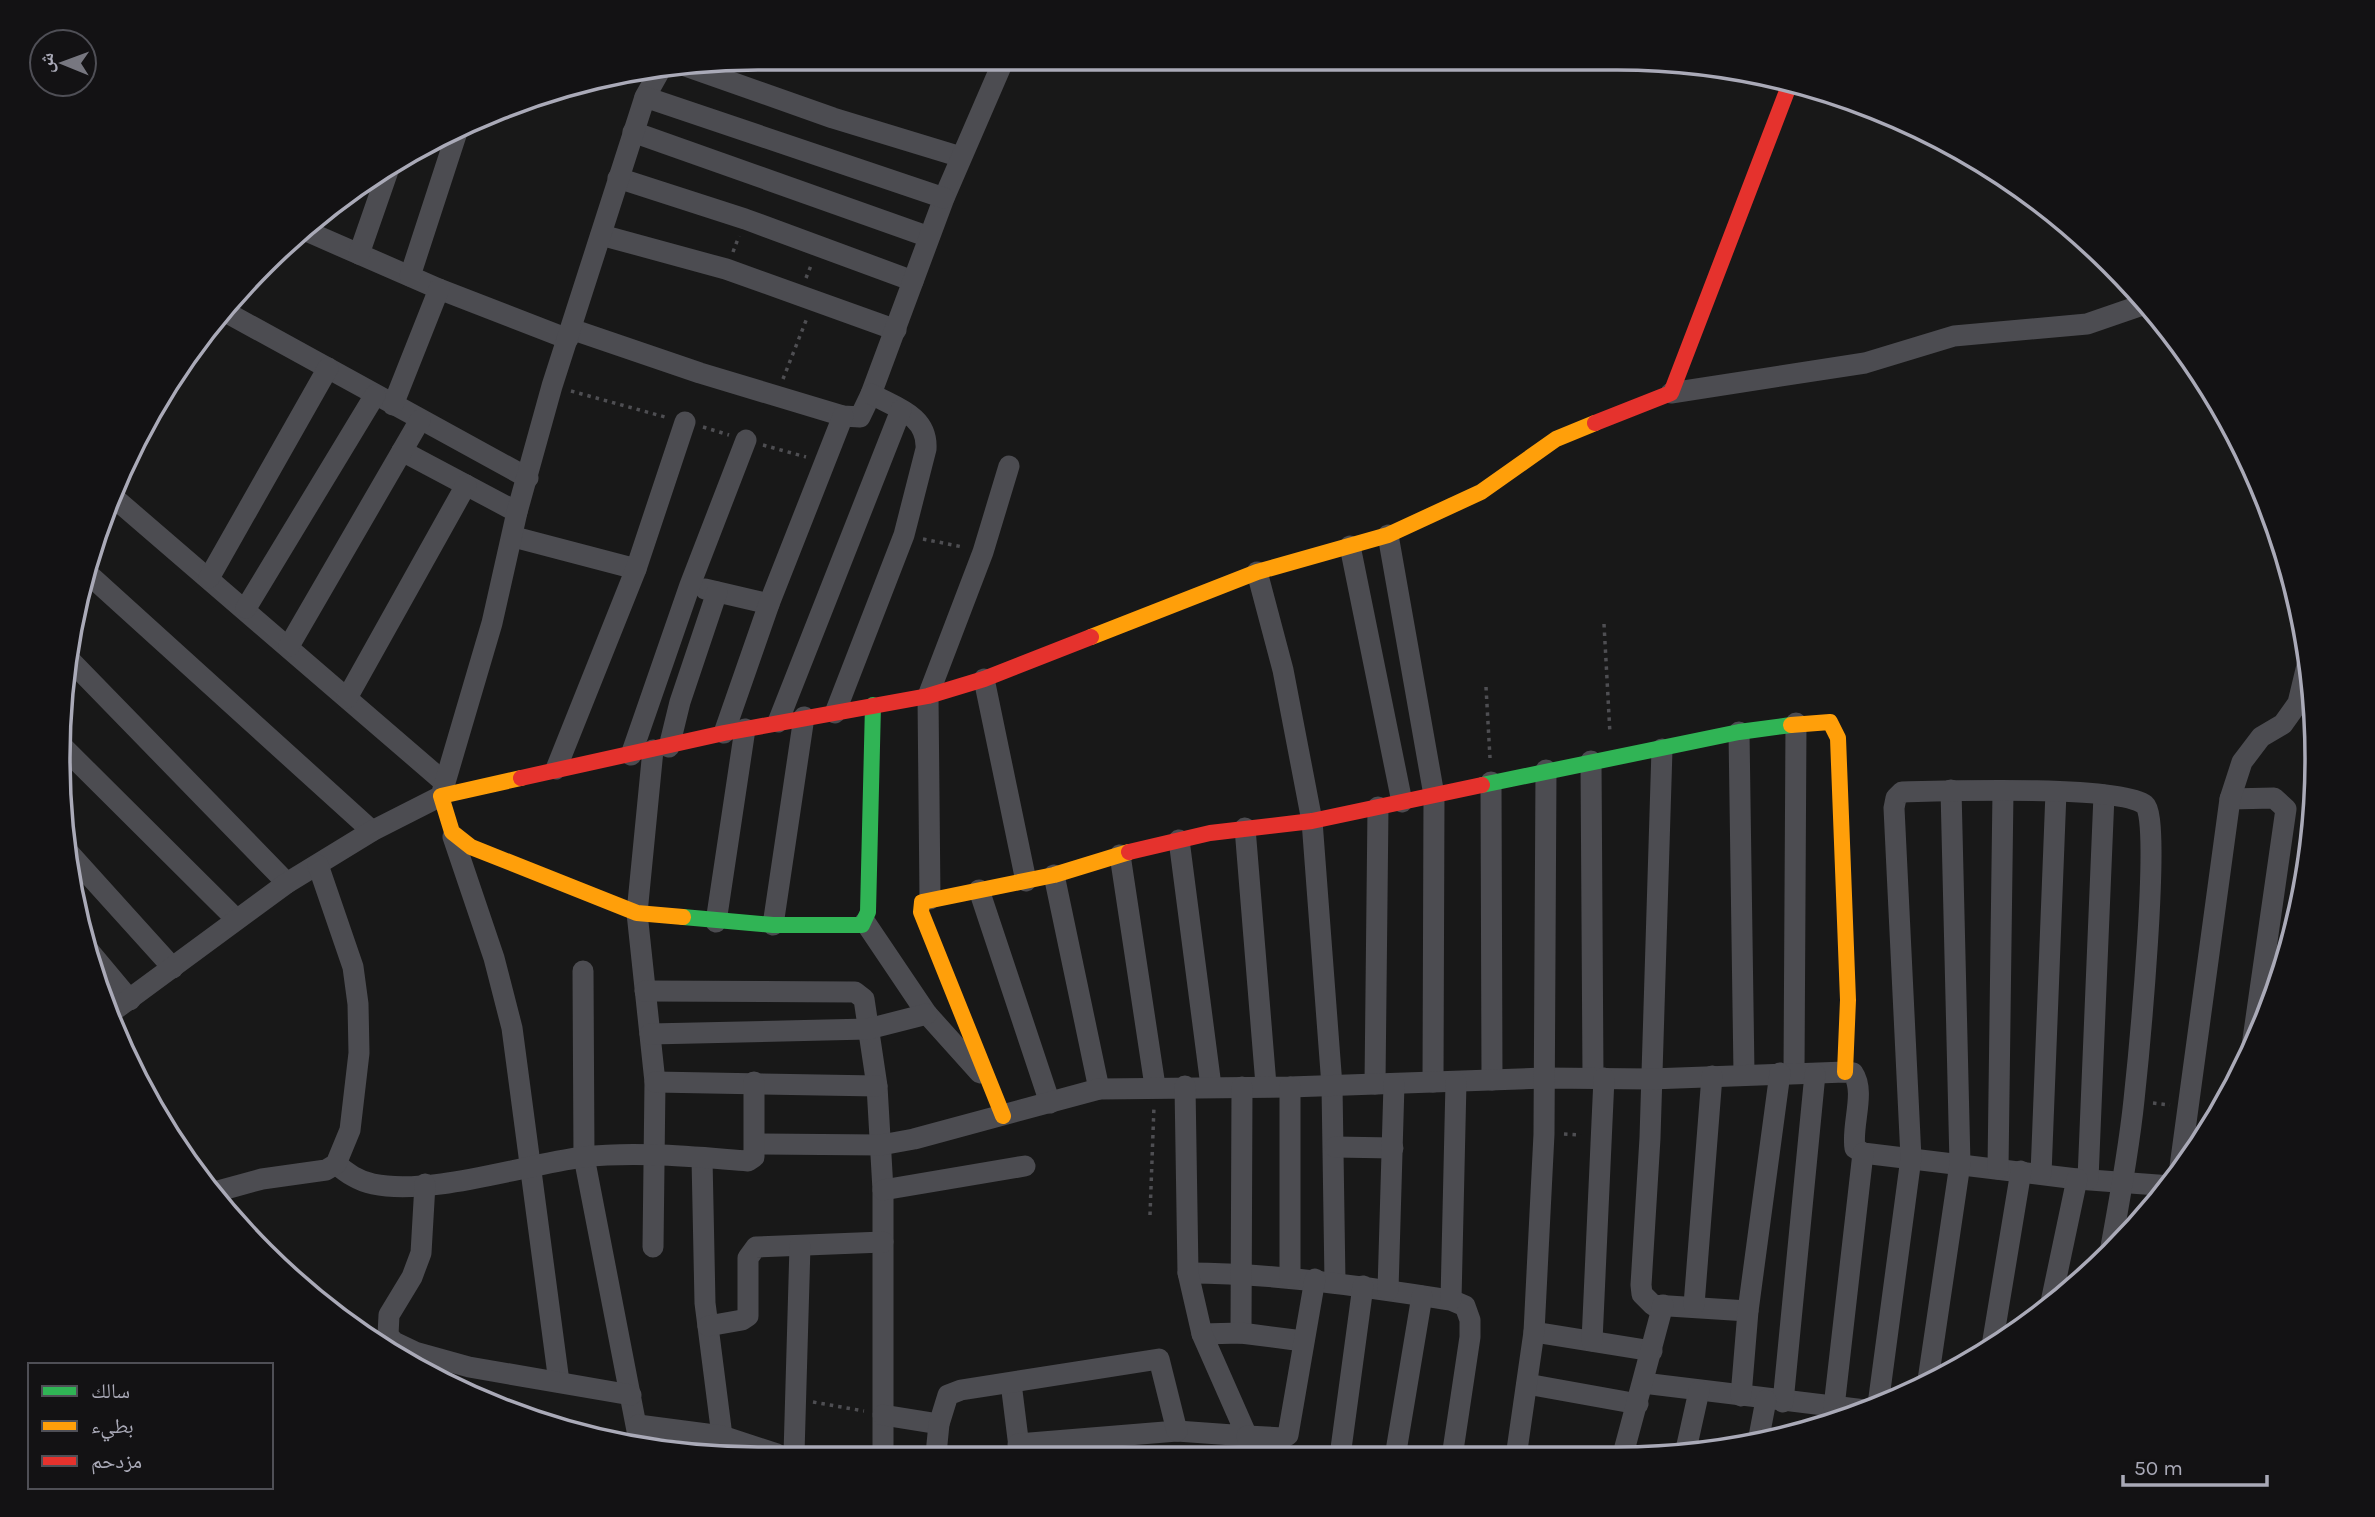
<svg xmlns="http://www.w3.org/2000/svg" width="2375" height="1517" font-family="Karla,'Noto Naskh Arabic',sans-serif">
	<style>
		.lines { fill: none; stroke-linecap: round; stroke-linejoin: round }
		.path { stroke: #4e4e52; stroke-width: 3.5; stroke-dasharray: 3.5 5; stroke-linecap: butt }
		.street { stroke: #4c4c51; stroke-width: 21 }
		.fast { stroke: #30b455; stroke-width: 16 }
		.slow { stroke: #ff9f0a; stroke-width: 16 }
		.jam { stroke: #e5322d; stroke-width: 16 }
		.rim { fill: none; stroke: #aaaab8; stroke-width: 3.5 }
	</style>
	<rect width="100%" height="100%" fill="#181818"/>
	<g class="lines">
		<g class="path">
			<path d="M733,252l6,-16"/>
			<path d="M806,278l6,-15"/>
			<path d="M783,379l24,-61"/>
			<path d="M571,391l94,26"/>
			<path d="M703,427l26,8"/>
			<path d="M763,445l43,12"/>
			<path d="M923,539l40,8"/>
			<path d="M1604,624l6,110"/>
			<path d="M1486,687l4,71"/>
			<path d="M2153,1103l17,2"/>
			<path d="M1564,1134l17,1"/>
			<path d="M1150,1215l4,-109"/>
			<path d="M813,1402l51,9"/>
		</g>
		<g class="street">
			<path d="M680,64l153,54 128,39"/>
			<path d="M645,97l18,-32"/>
			<path d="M633,132l296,105"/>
			<path d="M618,178l127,41 168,62"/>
			<path d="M304,230l135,59 129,50"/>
			<path d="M601,235l125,34 170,61"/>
			<path d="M359,254l31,-89"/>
			<path d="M410,276l47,-144"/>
			<path d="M222,310l306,168"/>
			<path d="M571,329l129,44 143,43 17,1 11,-23 73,-196 58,-134"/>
			<path d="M1671,393l194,-30 89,-27 133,-12 61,-21"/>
			<path d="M393,405l46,-116"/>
			<path d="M402,451l115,61"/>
			<path d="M112,496l332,286"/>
			<path d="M1388,535l46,260 -1,287"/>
			<path d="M514,537l122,32"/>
			<path d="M1350,546l52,256"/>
			<path d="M85,571l287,260"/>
			<path d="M1257,572l26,98 29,151 20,265 3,196"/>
			<path d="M209,578l119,-210"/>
			<path d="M705,589l64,15"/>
			<path d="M246,608l129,-213"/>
			<path d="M289,646l131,-226"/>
			<path d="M68,658l219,225"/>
			<path d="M984,679l42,202"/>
			<path d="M347,698l119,-213"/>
			<path d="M835,713l69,-178 22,-86c2,-33 -29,-41 -55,-55"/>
			<path d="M778,722l123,-312"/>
			<path d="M1739,732l5,342"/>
			<path d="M724,733l45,-129 74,-188"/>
			<path d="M59,743l177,176"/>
			<path d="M669,747l11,-45 37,-110"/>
			<path d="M1662,749l-12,389 -9,147 1,9 11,11 95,6"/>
			<path d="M653,750l-16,163 18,169 -2,165"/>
			<path d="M631,755l59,-170 56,-145"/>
			<path d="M1591,761l2,317"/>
			<path d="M556,769l80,-200 49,-147"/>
			<path d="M1491,782l1,298"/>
			<path d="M2230,799l44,-1 12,11 -35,244"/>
			<path d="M1245,828l21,257"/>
			<path d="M453,837l41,121 18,70 47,354"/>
			<path d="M1179,840l32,246"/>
			<path d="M70,854l103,114"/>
			<path d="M1120,855l35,231"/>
			<path d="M1054,875l45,214"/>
			<path d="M979,890l71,213"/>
			<path d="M930,899l-2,-203 55,-144 26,-86"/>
			<path d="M716,922l29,-193"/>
			<path d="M865,922l62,92 53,59"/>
			<path d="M773,925l31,-208"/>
			<path d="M84,945l46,55"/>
			<path d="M583,971l1,186 56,289"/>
			<path d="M645,991l210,1 9,7 13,87 6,104v264"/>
			<path d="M109,1014l178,-131 85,-52 69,-35 51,-173 25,-111 35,-126 93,-289 299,101"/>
			<path d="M650,1034l218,-5 59,-15"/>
			<path d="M1794,1073l2,-350"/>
			<path d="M655,1082l222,4"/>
			<path d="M1375,1084l3,-277"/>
			<path d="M755,1144l126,1 33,-6 185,-50 191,-2 254,-9 107,1 194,-7 8,1c13,19 -2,53 2,75l8,5 214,26 94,7"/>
			<path d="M1335,1147l58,1"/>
			<path d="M702,1158l3,145 17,133"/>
			<path d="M336,1164c11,9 22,17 37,20 57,12 150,-19 210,-27 54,-6 111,0 165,4l6,-4v-75"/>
			<path d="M1998,1169l5,-378"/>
			<path d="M2041,1174l15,-382"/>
			<path d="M2179,1174l51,-375 12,-37 19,-25 22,-13 15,-21 11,-46"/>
			<path d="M2088,1179l16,-384"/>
			<path d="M425,1184l-4,69 -9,24 -23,38 -1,20 6,7 21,10 54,15 162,28"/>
			<path d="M883,1190l142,-24"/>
			<path d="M211,1193l51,-14 64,-9 10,-6 14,-34 9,-77 -1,-49 -5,-37 -35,-102"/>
			<path d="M1188,1273c89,0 175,14 263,27l14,6 5,14v17l-18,120"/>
			<path d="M1290,1277v-190"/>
			<path d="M1388,1290l6,-206"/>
			<path d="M1451,1300l5,-218"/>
			<path d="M1694,1305l18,-229"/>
			<path d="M2050,1307l27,-128"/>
			<path d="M708,1326l34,-6 6,-4v-58l8,-11 127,-5"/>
			<path d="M1534,1332l118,19"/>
			<path d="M1241,1333l1,-246"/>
			<path d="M1202,1334l39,-1 62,8"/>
			<path d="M1592,1341l12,-263"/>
			<path d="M1992,1346l29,-175"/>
			<path d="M1011,1383l9,72"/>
			<path d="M1643,1383l222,27"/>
			<path d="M1527,1384l111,20"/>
			<path d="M1927,1387l33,-223 -9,-374"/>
			<path d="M1741,1396l7,-85 32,-238"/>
			<path d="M1783,1402l32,-328"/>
			<path d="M1878,1405l33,-247 -17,-350 2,-10 6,-6c39,-1 218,-7 243,13 17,14 -7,258 -11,295 -5,49 -14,98 -23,147"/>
			<path d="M1834,1407l29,-254"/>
			<path d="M883,1415l56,9"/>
			<path d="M638,1425l84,11 55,18"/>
			<path d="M1758,1442l8,-42"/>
			<path d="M1018,1444l159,-13 70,5 -45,-102 -14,-61 -3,-187"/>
			<path d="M794,1454l6,-208"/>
			<path d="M936,1454l3,-30 9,-29 13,-5 198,-31 18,72"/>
			<path d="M1685,1454l14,-63"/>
			<path d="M1253,1456l-6,-20 36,2 5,-3 27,-156"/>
			<path d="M1340,1456l23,-170"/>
			<path d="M1395,1457l27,-161"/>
			<path d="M1516,1457l18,-125 10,-198 2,-364"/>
			<path d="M1622,1458l41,-153"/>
		</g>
		<g class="fast">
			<path d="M1482,785l257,-53 52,-7"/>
			<path d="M683,917l90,8h89l6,-13 5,-207"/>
		</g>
		<g class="slow">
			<path d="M1091,637l166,-65 131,-37 93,-43 75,-53 39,-16"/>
			<path d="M1791,725l39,-3 8,16 10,262 -3,72"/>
			<path d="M521,778l-80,18 11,36 19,15 166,66 46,4"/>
			<path d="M1003,1116l-82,-204 1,-10 132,-27 75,-23"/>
		</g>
		<g class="jam">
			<path d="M1595,423l76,-30 118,-307"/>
			<path d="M521,778l203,-45 204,-37 56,-17 107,-42"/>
			<path d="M1129,852l81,-19 102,-12 170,-36"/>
		</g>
	</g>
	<path d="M0 0H2375V1517H0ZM758 70H1617A688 688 0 0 1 2305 758V759A688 688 0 0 1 1617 1447H758A688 688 0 0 1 70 759V758A688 688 0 0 1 758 70Z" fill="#131214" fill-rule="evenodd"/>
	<path class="rim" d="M758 70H1617A688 688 0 0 1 2305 758V759A688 688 0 0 1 1617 1447H758A688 688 0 0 1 70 759V758A688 688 0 0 1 758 70Z"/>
	<rect x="28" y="1363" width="245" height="126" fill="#131214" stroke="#4f4f56" stroke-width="2"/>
	<rect x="42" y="1386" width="35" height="10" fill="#30b455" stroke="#4f4f56" stroke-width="2"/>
	<text x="91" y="1398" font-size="21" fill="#aaaab8">سالك</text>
	<rect x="42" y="1421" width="35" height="10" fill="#ff9f0a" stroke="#4f4f56" stroke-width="2"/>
	<text x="91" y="1433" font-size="21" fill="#aaaab8">بطيء</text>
	<rect x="42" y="1456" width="35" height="10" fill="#e5322d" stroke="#4f4f56" stroke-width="2"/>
	<text x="91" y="1468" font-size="21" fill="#aaaab8">مزدحم</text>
	<g transform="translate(63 63) rotate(271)"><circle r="33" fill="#131214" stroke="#4f4f56" stroke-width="2"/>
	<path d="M0-5L12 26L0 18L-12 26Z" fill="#777780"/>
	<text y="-10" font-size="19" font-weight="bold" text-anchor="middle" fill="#aaaab8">ش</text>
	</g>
	<path d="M2123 1475v10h144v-10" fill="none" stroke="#aaaab8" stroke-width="3.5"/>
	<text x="2134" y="1475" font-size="21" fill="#aaaab8" stroke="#131214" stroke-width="5" paint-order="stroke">50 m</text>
</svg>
